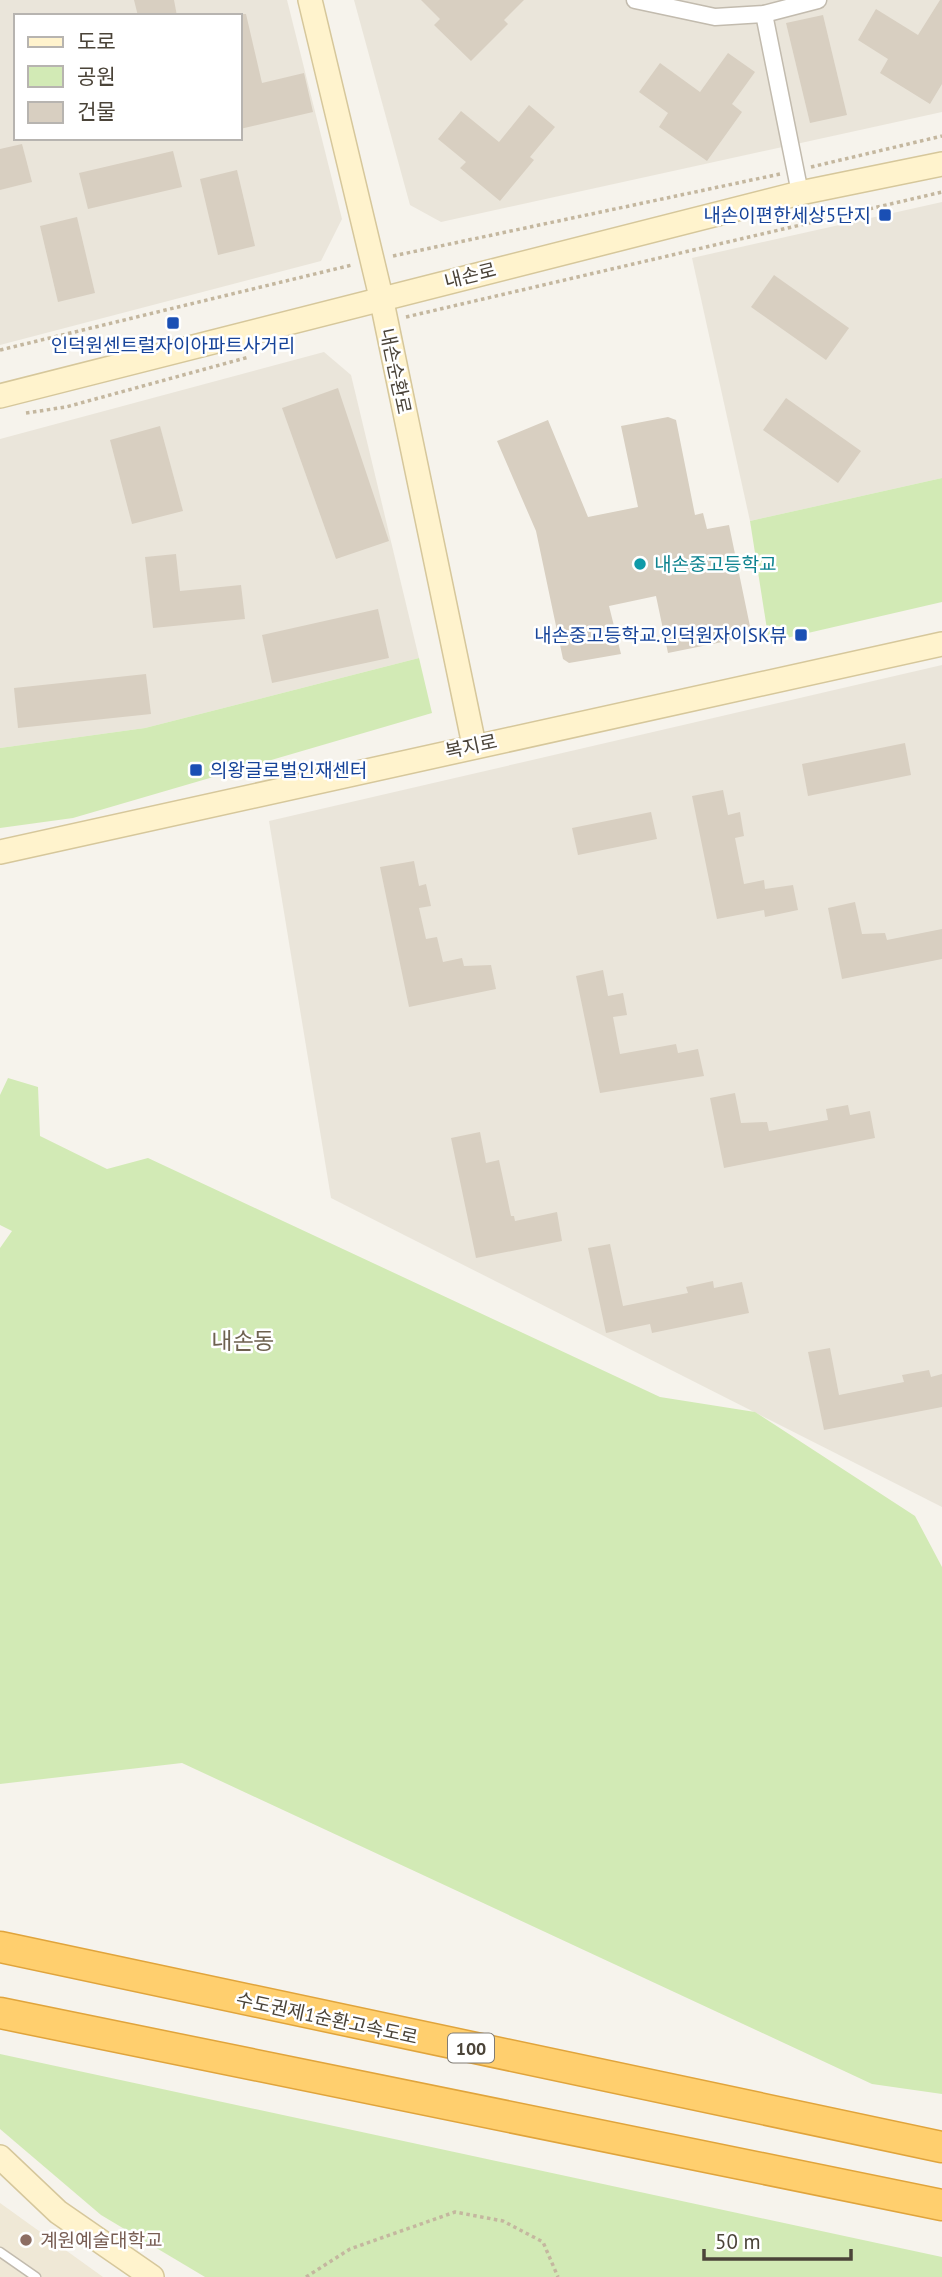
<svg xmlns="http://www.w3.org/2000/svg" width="942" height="2277" font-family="'PT Sans','Noto Sans KR',sans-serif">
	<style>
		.residential { fill: #eae5da; fill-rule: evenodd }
		.education { fill: #efe8d6 }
		.green { fill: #d2eab5 }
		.building { fill: #d8cfc1 }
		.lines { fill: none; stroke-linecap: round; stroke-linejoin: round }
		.lane-casing { stroke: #c2bbae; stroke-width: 11 }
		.street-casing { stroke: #c2bbae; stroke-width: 19 }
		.secondary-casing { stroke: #d6c79b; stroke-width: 26 }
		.highway-casing { stroke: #e0a43c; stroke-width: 33 }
		.path { stroke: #c4b79f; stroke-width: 3.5; stroke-dasharray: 3.5 3.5; stroke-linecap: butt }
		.lane { stroke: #fff; stroke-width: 8 }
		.street { stroke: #fff; stroke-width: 16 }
		.secondary { stroke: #fff3cd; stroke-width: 23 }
		.highway { stroke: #ffcf6e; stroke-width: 30 }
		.transit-dot { fill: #1a4fb4; stroke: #fff; stroke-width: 2.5 }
		.culture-dot { fill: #0f9aa8; stroke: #fff; stroke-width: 2.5 }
		.education-dot { fill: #8d6e63; stroke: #fff; stroke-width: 2.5 }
		.labels { text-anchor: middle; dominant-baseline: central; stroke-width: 5; stroke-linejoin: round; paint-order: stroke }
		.shield { fill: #fff; stroke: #817c74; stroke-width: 2 }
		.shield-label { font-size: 18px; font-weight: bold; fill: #4b4439 }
		.transit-label { font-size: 19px; fill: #164399; stroke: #fff; text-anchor: end }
		.street-label { font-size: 19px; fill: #4b4439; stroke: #fff }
		.culture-label { font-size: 19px; fill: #0d838f; stroke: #fff; text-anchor: start }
		.education-label { font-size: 19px; fill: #785e54; stroke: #fff; text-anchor: start }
		.quarter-label { font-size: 23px; fill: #6e6250; stroke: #fff }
	</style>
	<rect width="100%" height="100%" fill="#f6f3ec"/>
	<g class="residential">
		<path d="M0,0h287l55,219 -21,42 -321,84zM16,16h224v122h-224z"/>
		<path d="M354,0h588v112l-501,110 -31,-17z"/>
		<path d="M942,202v276l-192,43 -58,-263z"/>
		<path d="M324,352l27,23 68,283 -274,70 -145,20v-309z"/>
		<path d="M942,665v842l-611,-309 -62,-377z"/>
	</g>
	<path class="education" d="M0,2203l103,74h-103z"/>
	<g class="green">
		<path d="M942,478v124l-173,40 -19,-121z"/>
		<path d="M419,658l13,55 -359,105 -73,10v-80l145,-20z"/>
		<path d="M8,1078l30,9 2,49 67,33 41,-11 512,239 95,15 160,104 27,51v527l-70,-10 -690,-321 -182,21v-536l12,-17 -12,-6v-130z"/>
		<path d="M0,2054l942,203v20h-737l-104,-62 -101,-86z"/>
	</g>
	<g class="building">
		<path d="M134,0h40l3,16h-39z"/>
		<path d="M421,0h103l-20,20 4,4 -37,37 -37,-36 6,-6z"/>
		<path d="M940,0h2v84l-12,20 -50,-31 8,-14 -30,-19 18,-31 42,26z"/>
		<path d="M240,14h6l16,69 42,-10 9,39 -73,17z"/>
		<path d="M823,15l24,100 -37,8 -24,-100z"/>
		<path d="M728,53l27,19 -23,32 10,8 -35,49 -48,-34 9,-14 -29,-21 21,-29 40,29z"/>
		<path d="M529,105l26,22 -25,30 4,3 -34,41 -40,-33 6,-6 -28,-23 23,-28 38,31z"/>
		<path d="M22,144l10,38 -32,8v-41z"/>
		<path d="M173,151l9,36 -94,22 -9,-36z"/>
		<path d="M237,170l18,76 -37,9 -18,-76z"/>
		<path d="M77,217l18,76 -37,9 -18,-76z"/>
		<path d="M774,275l75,53 -23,32 -75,-53z"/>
		<path d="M338,388l51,153 -53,18 -54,-151z"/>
		<path d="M786,398l75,53 -23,32 -75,-53z"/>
		<path d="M668,417l8,3 19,95 8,-2 4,16 22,-4 23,111 -84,17 -12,-57 -47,10 12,48 -52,9 -6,-4 -27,-128 -39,-90 51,-21 40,97 50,-10 -17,-81z"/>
		<path d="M160,426l23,85 -51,13 -22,-84z"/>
		<path d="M176,554l4,37 61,-6 4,34 -92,9 -8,-71z"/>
		<path d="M378,609l11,49 -117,25 -10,-48z"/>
		<path d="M146,674l5,40 -133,14 -4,-40z"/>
		<path d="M905,743l6,32 -103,21 -6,-32z"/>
		<path d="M723,790l5,25 12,-3 4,24 -9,2 9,46 20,-4 1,9 28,-4 5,25 -33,7 -1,-7 -47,9 -25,-123z"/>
		<path d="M651,812l6,27 -79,16 -6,-27z"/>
		<path d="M414,861l5,25 7,-2 5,22 -12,2 7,31 11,-2 6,25 19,-4 2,8 27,-1 5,24 -87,18 -29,-140z"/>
		<path d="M855,902l7,32 23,-1 2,7 55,-11v30l-100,20 -14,-71z"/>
		<path d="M603,970l5,26 15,-3 4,22 -14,2 7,37 56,-10 2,9 20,-4 6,27 -104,17 -24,-117z"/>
		<path d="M735,1093l6,30 26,-1 2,9 59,-11 -2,-11 22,-4 2,10 20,-4 5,27 -151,30 -14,-70z"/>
		<path d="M480,1132l6,31 13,-3 12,56h3l1,5 42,-9 5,29 -86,17 -25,-120z"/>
		<path d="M610,1244l13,62 65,-13 -2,-6 27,-6 1,7 28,-6 7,31 -97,20 -2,-9 -44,9 -18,-85z"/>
		<path d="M830,1348l9,47 65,-13 -2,-7 27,-5 2,7 11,-3v33l-118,23 -16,-78z"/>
	</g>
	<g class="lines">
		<defs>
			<path id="lane" d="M0,2252l36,25"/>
			<g id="street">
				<path d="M635,0l80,17 49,-3 54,-14"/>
				<path d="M764,14l36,179"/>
			</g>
			<g id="secondary">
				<path d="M310,0l71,297 93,448"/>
				<path d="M0,396l800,-203 142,-29"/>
				<path d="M0,852l942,-208"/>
				<path d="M0,2157l58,55 94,65"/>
			</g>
			<g id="highway">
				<path d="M0,1947l942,200"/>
				<path d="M0,2013l942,192"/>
			</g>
		</defs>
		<use href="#lane" class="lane-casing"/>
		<use href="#street" class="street-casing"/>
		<use href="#secondary" class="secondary-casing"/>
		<use href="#highway" class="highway-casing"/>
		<g class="path">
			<path d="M811,167l131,-31"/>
			<path d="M393,256l387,-82"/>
			<path d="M406,317l536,-125"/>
			<path d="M0,350l352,-85"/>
			<path d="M26,413l40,-6 183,-50"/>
			<path d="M306,2277l44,-28 105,-37 48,9 40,21 15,35"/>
		</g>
		<use href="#lane" class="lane"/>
		<use href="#street" class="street"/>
		<use href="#secondary" class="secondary"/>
		<use href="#highway" class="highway"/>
	</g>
	<g class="transit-dot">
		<rect x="878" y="208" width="14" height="14" rx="3.5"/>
		<rect x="166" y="316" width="14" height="14" rx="3.5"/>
		<rect x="794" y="628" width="14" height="14" rx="3.5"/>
		<rect x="189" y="763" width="14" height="14" rx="3.5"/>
	</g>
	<circle class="culture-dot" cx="640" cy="564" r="7"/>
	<circle class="education-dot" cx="26" cy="2240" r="7"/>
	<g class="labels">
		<rect class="shield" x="448" y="2033.5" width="46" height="29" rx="5"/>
		<g class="shield-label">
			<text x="471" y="2048">100</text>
		</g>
		<g class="transit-label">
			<text x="871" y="215">내손이편한세상5단지</text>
			<text x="173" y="345" text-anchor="middle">인덕원센트럴자이아파트사거리</text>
			<text x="787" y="635">내손중고등학교.인덕원자이SK뷰</text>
			<text x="210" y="770" text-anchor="start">의왕글로벌인재센터</text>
		</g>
		<g class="street-label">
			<text transform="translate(470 275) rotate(-14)">내손로</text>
			<text transform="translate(396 371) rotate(78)">내손순환로</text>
			<text transform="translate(471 746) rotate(-12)">복지로</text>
			<text transform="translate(327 2018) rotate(12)">수도권제1순환고속도로</text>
		</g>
		<g class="culture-label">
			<text x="654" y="564">내손중고등학교</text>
		</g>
		<g class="education-label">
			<text x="40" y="2240">계원예술대학교</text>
		</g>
		<g class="quarter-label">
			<text x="243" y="1340">내손동</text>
		</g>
	</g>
	<rect x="14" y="14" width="228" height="126" fill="#ffffff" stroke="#b7b4b0" stroke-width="2"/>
	<rect x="28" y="37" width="35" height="10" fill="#fff3cd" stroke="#b7b4b0" stroke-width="2"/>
	<text x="77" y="49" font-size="21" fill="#4b4439">도로</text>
	<rect x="28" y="66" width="35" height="21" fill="#d2eab5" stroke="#b7b4b0" stroke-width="2"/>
	<text x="77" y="84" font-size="21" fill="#4b4439">공원</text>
	<rect x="28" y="102" width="35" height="21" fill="#d8cfc1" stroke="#b7b4b0" stroke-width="2"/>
	<text x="77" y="119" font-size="21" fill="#4b4439">건물</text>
	<path d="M704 2249v10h147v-10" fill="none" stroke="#4b4439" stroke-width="3.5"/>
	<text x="715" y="2249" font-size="21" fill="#4b4439" stroke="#ffffff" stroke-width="5" paint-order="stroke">50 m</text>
</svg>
